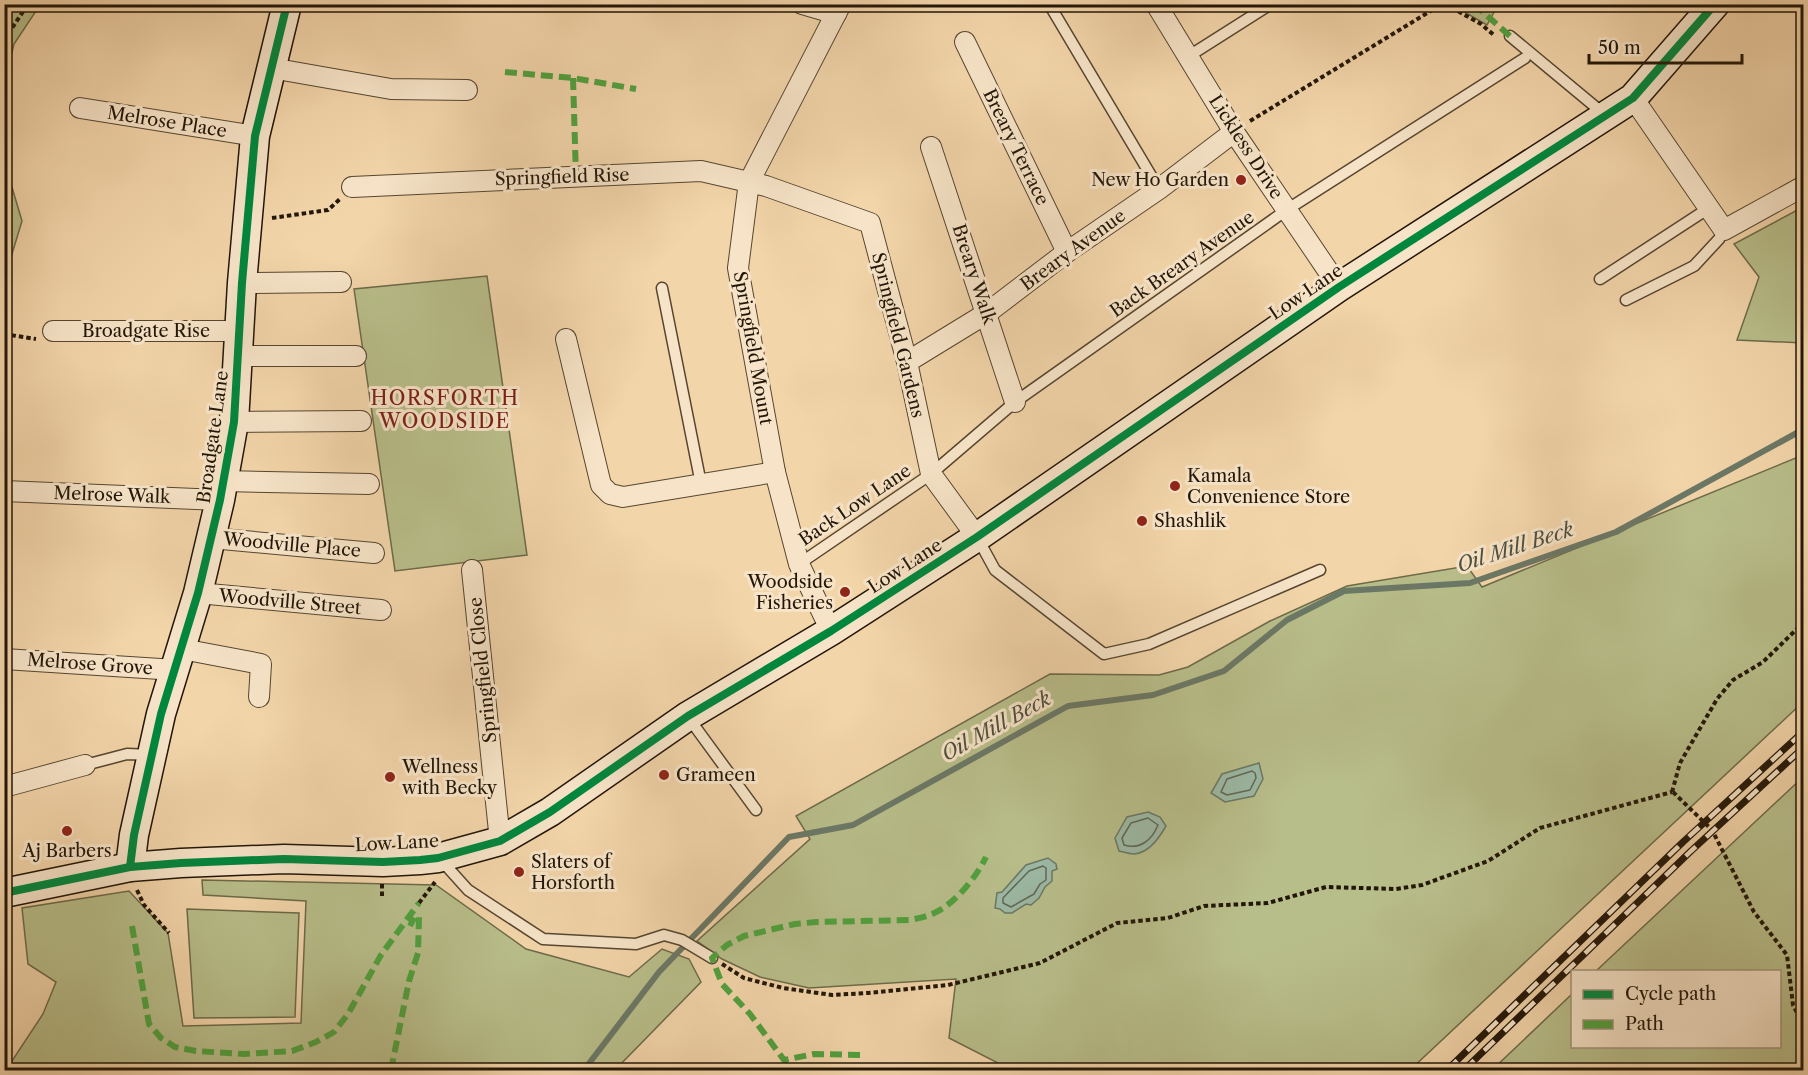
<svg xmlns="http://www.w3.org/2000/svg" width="1808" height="1075" font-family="'Libre Caslon Text',serif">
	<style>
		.green { fill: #b8be8a; stroke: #6d6a49; stroke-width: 1.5 }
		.water { fill: #9cb9a5; stroke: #6b7866; stroke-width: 1.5 }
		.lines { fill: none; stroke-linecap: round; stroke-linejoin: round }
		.shore { stroke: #5f6856; stroke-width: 1.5 }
		.stream { stroke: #6b7866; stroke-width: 6 }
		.lane-casing { stroke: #564630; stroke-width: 13 }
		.street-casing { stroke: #564630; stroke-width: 22 }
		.secondary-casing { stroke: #221608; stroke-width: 31 }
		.path { stroke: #221608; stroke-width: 4; stroke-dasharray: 4.5 3; stroke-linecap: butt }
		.lane { stroke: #f7e4c8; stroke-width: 10 }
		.street { stroke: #f7e4c8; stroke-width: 20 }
		.secondary { stroke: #f7e4c8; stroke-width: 28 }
		.rail-casing { stroke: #221608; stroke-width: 7 }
		.rail { stroke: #f7e4c8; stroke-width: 4.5; stroke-dasharray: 14; stroke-linecap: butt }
		.quiet { stroke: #50a13e; stroke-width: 6; stroke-dasharray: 12 6; stroke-linecap: butt }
		.cycleway-casing { stroke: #f7e4c8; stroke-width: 11 }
		.cycleway { stroke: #00873e; stroke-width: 8 }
		.poi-dot { fill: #8f2418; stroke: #f7e4c8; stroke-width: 2 }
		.labels { text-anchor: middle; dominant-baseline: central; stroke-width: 6; stroke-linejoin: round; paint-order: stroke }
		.street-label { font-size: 18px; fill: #221608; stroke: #f7e4c8 }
		.poi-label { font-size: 18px; fill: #221608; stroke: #f7e4c8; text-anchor: start }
		.neighbourhood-label { font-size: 20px; letter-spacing: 1.5px; fill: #7a1f14; stroke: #f7e4c8 }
		.water-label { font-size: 20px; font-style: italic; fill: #4d4f3f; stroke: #f7e4c8 }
	</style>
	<rect width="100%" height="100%" fill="#f3d5aa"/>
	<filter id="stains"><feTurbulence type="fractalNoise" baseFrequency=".00333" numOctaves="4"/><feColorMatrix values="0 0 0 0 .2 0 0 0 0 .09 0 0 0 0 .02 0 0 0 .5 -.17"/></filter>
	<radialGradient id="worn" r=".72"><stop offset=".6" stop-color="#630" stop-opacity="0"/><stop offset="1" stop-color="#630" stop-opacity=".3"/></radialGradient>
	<g class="green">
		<path d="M5,4l35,1 -26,39 -9,37z"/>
		<path d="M1452,5h46l-11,20z"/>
		<path d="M4,150l2,17 16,54 -17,56z"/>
		<path d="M1803,207v136l-66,-3 22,-63 -25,-33z"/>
		<path d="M487,276l40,279 -132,16 -41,-282z"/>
		<path d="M1803,455v247l-393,368h-407l-3,-6 -51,-26 7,-59 -147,9 -49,-11 -38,-18 -25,-18 113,-102 -14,-23 254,-142 109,1 29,-8 82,-46 77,-35 120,-20 15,21z"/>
		<path d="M1803,777v293h-311l80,-76v52h208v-74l-184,-1z"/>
		<path d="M202,880l234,5 90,64 103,28 33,-28 27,10 12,23 -86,88h-609l37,-56 13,-32 -28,-18 -6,-56 107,-17 39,42 15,93 118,-3 5,-122 -103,-6z"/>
		<path d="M187,909l112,4 -4,104 -101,1z"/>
	</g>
	<g class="water">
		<path d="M1259,763l4,16 -9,17 -29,6 -14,-9 11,-19z"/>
		<path d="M1148,812l12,5 6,9c-7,12 -17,27 -32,28 -4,0 -11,-2 -15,-3l-4,-13 12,-21z"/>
		<path d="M1048,858l8,6 1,5 -5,2v10l-7,6 -6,11 -8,7 -5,-1 -14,9h-7l-5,-4 -5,-1 2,-15 5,-1 24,-27z"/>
	</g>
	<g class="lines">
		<g class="shore">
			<path d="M1252,771l3,2 1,5 -6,12 -23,5 -6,-3 6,-13z"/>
			<path d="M1148,818l10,7c-6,15 -18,25 -34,20l-2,-7 9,-15z"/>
			<path d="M1043,866l3,2v12l-6,4 -6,10 -23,13 -8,-4v-5l26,-27z"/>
		</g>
		<path class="stream" d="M584,1070l75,-98 130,-135 64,-12 215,-119 85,-11 71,-24 63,-51 57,-29 126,-8 146,-51 188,-103"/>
		<defs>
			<g id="lane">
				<path d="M1049,4l110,185"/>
				<path d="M1801,4l3,2"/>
				<path d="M1510,36l94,78"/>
				<path d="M1189,56l82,-52"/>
				<path d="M1600,279l109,-71"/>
				<path d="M662,288l39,196"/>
				<path d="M1626,300l68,-34 25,-27 5,-9"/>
				<path d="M977,537l18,33 109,84 45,-10 171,-74"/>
				<path d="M799,564l132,-90 84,-72 273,-193 237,-151"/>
				<path d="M688,717l68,93"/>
				<path d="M85,765l42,-11 25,1"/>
				<path d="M441,860l27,30 75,49 93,5 28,-9 18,5 30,18"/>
			</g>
			<g id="street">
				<path d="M802,4l34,10"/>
				<path d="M1156,4l78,128 105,155"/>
				<path d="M965,42l102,210"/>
				<path d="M271,68l120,21 76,1"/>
				<path d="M1633,98l91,132 80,-44"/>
				<path d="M80,108l175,28"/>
				<path d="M931,147l84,255"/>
				<path d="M352,187l349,-16 65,15 104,37 37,139 24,112 46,63"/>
				<path d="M242,283l99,-1"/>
				<path d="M53,331h187"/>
				<path d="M566,339l35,146 9,9 13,3 152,-25"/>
				<path d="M239,356h117"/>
				<path d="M907,362l80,-49 80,-61 92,-63 75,-57"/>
				<path d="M234,422l127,-1"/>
				<path d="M223,481l146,3"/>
				<path d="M4,491l216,9"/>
				<path d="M211,538l163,15"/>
				<path d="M472,570l28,271"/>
				<path d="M198,593l183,17"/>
				<path d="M831,631l-32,-67 -24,-92 -37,-204 11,-86 92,-178"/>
				<path d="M182,649l79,15 -2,33"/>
				<path d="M4,659l172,11"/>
				<path d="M4,787l81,-22"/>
			</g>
			<g id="secondary">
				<path d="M130,867l4,-32 27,-121 37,-121 22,-93 14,-78 8,-139 13,-147 32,-132"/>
				<path d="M4,893l126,-26 51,-4 103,-4 99,3 37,-2 18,-2 62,-17 50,-29 138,-96 143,-85 146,-94 362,-250 294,-189 82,-94"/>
			</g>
		</defs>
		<use href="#lane" class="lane-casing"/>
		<use href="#street" class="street-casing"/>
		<use href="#secondary" class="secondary-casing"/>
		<g class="path">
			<path d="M1445,4l36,20 14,12"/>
			<path d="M4,40l24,-36"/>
			<path d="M1250,121l192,-117"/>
			<path d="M272,218l56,-8 12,-11"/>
			<path d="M4,334l32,5"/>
			<path d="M1672,792l8,-29 37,-64 16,-19 30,-18 41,-40"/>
			<path d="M1673,792l39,38 42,82 33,43 6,50 11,22"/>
			<path d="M137,890l7,15 25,28"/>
			<path d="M382,896v-13"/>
			<path d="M419,903l16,-21"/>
			<path d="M722,964l22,14 39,10 49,7 36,-2 80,-8 92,-22 77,-40 51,-5 36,-12 64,-3 58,-16 70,2 26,-4 66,-24 52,-33 132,-36"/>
			<path d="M784,1060l4,10"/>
		</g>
		<use href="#lane" class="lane"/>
		<use href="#street" class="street"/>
		<use href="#secondary" class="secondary"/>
		<defs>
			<g id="rail">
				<path d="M1447,1070l236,-228 121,-111"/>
				<path d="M1464,1070l227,-219 113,-104"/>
			</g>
		</defs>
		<use href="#rail" class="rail-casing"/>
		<use href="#rail" class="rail"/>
		<g class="quiet">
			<path d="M1474,4l36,32"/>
			<path d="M505,72l68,6 63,11"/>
			<path d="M573,78l3,99"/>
			<path d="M132,926l17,98 12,14 14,9 21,4 48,3 48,-3 24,-9 18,-10 14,-18 33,-59 38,-52"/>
			<path d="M860,1055l-46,-1 -30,6 -34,-46 -28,-30 -10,-26 15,-13 17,-9 51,-12 21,-2 94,-2c10,-2 20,-4 28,-9 19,-10 39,-35 48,-54"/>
			<path d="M391,1070l18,-89 9,-28 1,-36 -4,-1 -5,10"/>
		</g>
		<defs>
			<g id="cycleway">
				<path d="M130,867l4,-32 27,-121 37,-121 22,-93 14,-78 8,-139 13,-147 32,-132"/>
				<path d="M4,893l126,-26 51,-4 103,-4 99,3 37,-2 18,-2 62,-17 50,-29 138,-96 143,-85 146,-94 362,-250 294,-189 82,-94"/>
			</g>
		</defs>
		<use href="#cycleway" class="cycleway-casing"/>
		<use href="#cycleway" class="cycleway"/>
	</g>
	<g class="poi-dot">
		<circle cx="1241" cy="180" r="6"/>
		<circle cx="1175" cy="486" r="6"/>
		<circle cx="1142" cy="521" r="6"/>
		<circle cx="845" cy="592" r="6"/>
		<circle cx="664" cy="775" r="6"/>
		<circle cx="390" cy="777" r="6"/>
		<circle cx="67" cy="831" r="6"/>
		<circle cx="519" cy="872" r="6"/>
	</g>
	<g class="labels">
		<g class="street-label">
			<text transform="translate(167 122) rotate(9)">Melrose Place</text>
			<text transform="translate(1016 147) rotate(64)">Breary Terrace</text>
			<text transform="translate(1246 147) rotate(57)">Lickless Drive</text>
			<text transform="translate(562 177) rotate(-2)">Springfield Rise</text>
			<text transform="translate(1073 250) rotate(-36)">Breary Avenue</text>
			<text transform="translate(1182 264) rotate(-35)">Back Breary Avenue</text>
			<text transform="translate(974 274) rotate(72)">Breary Walk</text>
			<text transform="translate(1306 292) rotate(-34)">Low Lane</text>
			<text x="146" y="331">Broadgate Rise</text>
			<text transform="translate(898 335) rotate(76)">Springfield Gardens</text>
			<text transform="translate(753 348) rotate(80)">Springfield Mount</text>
			<text transform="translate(213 437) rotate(-82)">Broadgate Lane</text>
			<text transform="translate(112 495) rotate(2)">Melrose Walk</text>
			<text transform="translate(855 505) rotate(-34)">Back Low Lane</text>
			<text transform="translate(292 545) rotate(5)">Woodville Place</text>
			<text transform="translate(905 566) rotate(-33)">Low Lane</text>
			<text transform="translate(290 602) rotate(5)">Woodville Street</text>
			<text transform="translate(90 664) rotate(4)">Melrose Grove</text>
			<text transform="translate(483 670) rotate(-96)">Springfield Close</text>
			<text transform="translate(397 843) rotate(-3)">Low Lane</text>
		</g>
		<g class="poi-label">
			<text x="1229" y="180" text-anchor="end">New Ho Garden</text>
			<text x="1187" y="476">Kamala<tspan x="1187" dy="21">Convenience Store</tspan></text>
			<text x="1154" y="521">Shashlik</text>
			<text x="833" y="582" text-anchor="end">Woodside<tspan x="833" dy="21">Fisheries</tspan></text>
			<text x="402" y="767">Wellness<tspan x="402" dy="21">with Becky</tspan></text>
			<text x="676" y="775">Grameen</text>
			<text x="67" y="851" text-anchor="middle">Aj Barbers</text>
			<text x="531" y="862">Slaters of<tspan x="531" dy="21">Horsforth</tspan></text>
		</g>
		<g class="neighbourhood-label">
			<text x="445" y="398">HORSFORTH<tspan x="445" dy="23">WOODSIDE</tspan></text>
		</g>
		<g class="water-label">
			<text transform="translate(1515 547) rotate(-18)">Oil Mill Beck</text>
			<text transform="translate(996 726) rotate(-29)">Oil Mill Beck</text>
		</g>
	</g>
	<rect width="1808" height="1075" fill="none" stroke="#f3d5aa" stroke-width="24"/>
	<rect x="6" y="6" width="1796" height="1063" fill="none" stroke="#221608" stroke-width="3"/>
	<rect x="12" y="12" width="1784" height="1051" fill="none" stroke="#221608" stroke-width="1.5"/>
	<rect x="1571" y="970" width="210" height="78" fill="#f7e4c8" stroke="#a2927b" stroke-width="1.5"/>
	<rect x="1583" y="990" width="30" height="9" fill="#00873e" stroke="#a2927b" stroke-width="1.5"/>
	<text x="1625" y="1000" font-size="18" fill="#221608">Cycle path</text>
	<rect x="1583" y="1020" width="30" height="9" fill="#50a13e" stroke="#a2927b" stroke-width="1.5"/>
	<text x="1625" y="1030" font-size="18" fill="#221608">Path</text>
	<path d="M1589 54v9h153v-9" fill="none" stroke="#221608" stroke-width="3"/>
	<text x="1598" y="54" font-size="18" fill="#221608" stroke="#f7e4c8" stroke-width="4.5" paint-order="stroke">50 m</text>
	<rect width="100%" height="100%" filter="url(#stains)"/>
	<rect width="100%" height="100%" fill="url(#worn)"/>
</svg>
